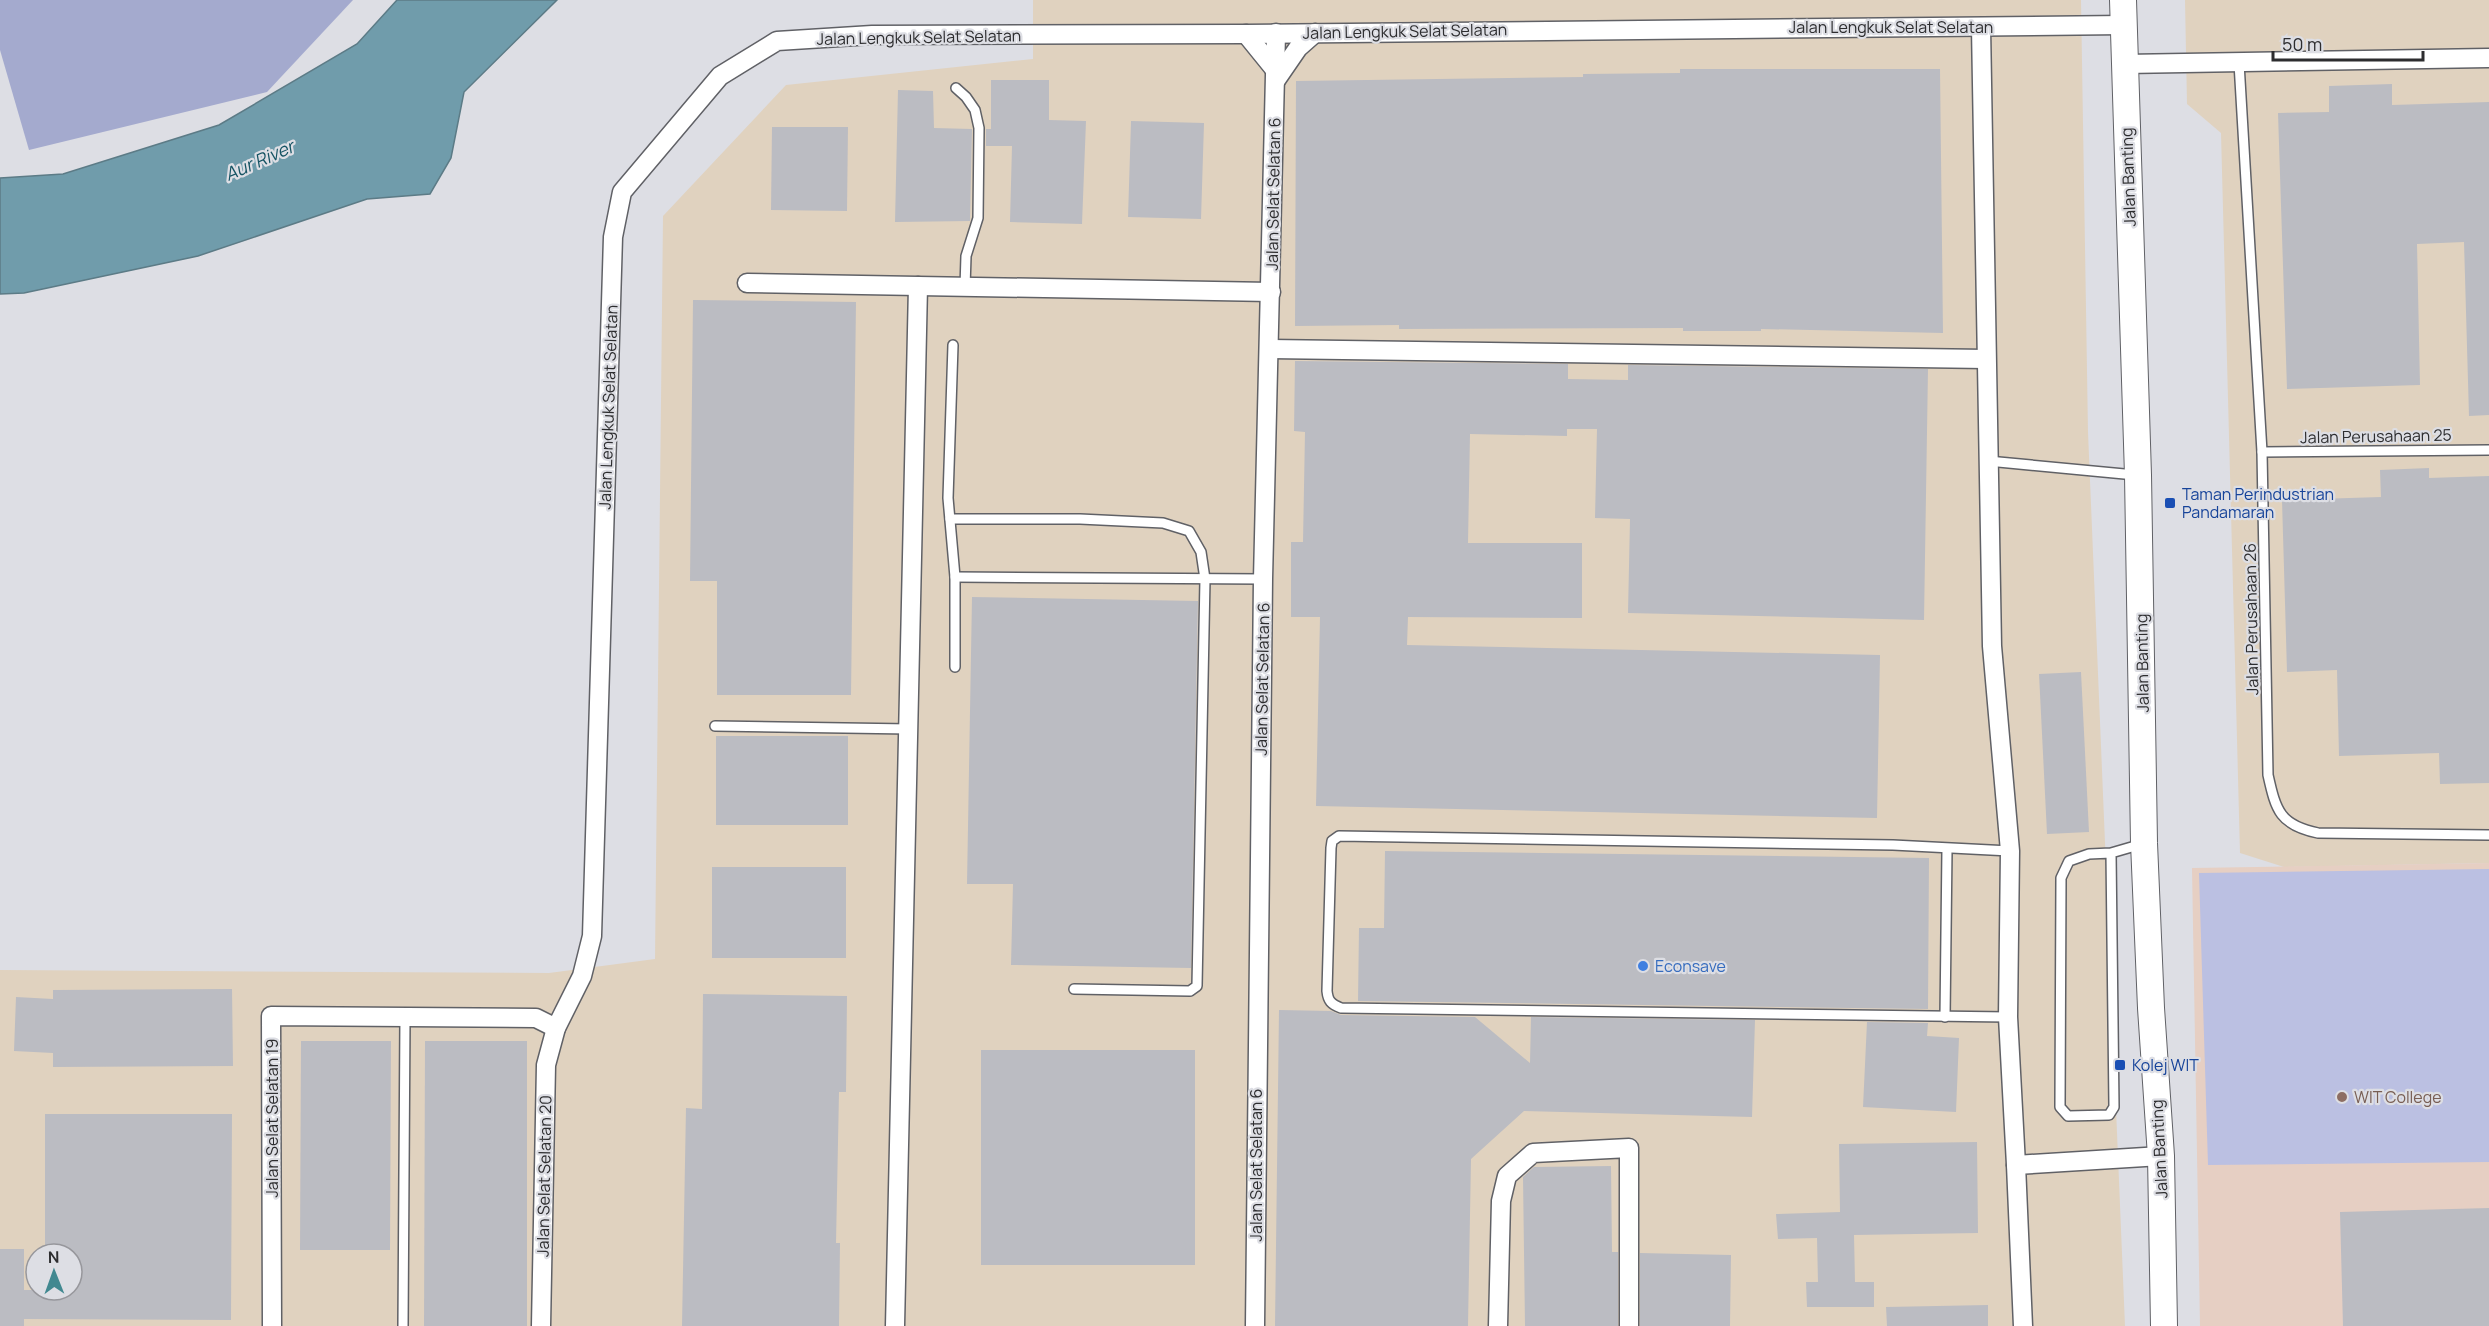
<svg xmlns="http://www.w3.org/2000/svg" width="2489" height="1326" font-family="Manrope,sans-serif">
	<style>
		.industrial { fill: #e0d2bf; fill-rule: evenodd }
		.education { fill: #e6cfc3 }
		.green { fill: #bbc0e2 }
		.forest { fill: #a4aace }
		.water { fill: #709cab; stroke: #5c7b86; stroke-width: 1.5 }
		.building { fill: #bbbcc2 }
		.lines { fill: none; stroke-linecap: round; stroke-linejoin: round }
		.service-casing { stroke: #606166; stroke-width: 12 }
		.minor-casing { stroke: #606166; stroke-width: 21 }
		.secondary-casing { stroke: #606166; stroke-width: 28 }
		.service { stroke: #fff; stroke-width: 9 }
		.minor { stroke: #fff; stroke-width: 18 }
		.secondary { stroke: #fff; stroke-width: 26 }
		.transit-dot { fill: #1a4fb4; stroke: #dddee4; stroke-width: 2 }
		.shop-dot { fill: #3f7fe0; stroke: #dddee4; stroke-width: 2 }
		.education-dot { fill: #8d6e63; stroke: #dddee4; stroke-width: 2 }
		.labels { text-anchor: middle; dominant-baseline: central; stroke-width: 4.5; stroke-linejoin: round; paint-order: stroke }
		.street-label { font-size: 16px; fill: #2d2d2f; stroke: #dddee4 }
		.transit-label { font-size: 16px; fill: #164399; stroke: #dddee4; text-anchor: start }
		.shop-label { font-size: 16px; fill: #366cbe; stroke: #dddee4; text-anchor: start }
		.education-label { font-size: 16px; fill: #785e54; stroke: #dddee4; text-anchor: start }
		.water-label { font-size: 18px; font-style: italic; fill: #155363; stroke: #dddee4 }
	</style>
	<rect width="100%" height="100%" fill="#dddee4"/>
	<g class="industrial">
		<path d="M1033,0h1048l7,432 37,894h-2125v-356l549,3 106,-14 8,-743 123,-131 247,-26zM36,1254h36v36h-36z"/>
		<path d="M2185,0h304v863l-205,4 -44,-14 -19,-720 -34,-29z"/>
	</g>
	<path class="education" d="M2489,863v463h-289l-8,-458z"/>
	<path class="green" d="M2489,869v293l-281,3 -9,-292z"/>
	<path class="forest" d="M0,0h353l-86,92 -238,58 -29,-100z"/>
	<path class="water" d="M397,0h160l-93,92 -13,66 -21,36 -63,5 -169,57 -174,37 -24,1v-116l63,-4 156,-49 138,-81z"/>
	<g class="building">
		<path d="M1680,69h260l3,264 -182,-4v2h-78v-3l-284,1v-4l-104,1 1,-245 287,-4v-3l97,-1z"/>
		<path d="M991,80h58v40l37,1 -4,103 -72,-2 2,-76h-26v-17h5z"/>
		<path d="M2392,84v21l97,-3v313l-20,1 -5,-174 -47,2 3,141 -133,4 -9,-276 51,-1v-26z"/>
		<path d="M898,90l35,1 1,37 38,1 -2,92 -75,1z"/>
		<path d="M1131,121l73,2 -3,96 -73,-2z"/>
		<path d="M772,127h76l-1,84 -76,-1z"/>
		<path d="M693,300l163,2 -5,393h-134v-114h-27z"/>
		<path d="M1295,361l273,3v15l60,1v-15l300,4 -4,251 -296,-7 2,-94 -35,-1 2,-89h-30v7l-97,-2 -2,109h114v75l-174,-1 -1,28 473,10 -3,163 -561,-12 4,-189h-29v-75h12l2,-110 -11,-1z"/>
		<path d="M2429,468v10l60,-2v307l-49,1 -1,-31 -100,3 -2,-86 -50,2 -5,-172 99,-3 -1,-27z"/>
		<path d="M972,597l226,4 -7,367 -180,-3 2,-81h-46z"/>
		<path d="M2081,672l8,160 -42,2 -8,-160z"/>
		<rect x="716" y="736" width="132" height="89"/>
		<path d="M1385,851l544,7 -1,151 -570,-8 1,-73h25z"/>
		<rect x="712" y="867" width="134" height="91"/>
		<path d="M232,989l1,77 -180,1v-14l-39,-2 2,-54 37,2v-9z"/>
		<path d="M703,994l144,2 -1,96h-7l-3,151h4l-1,83h-157l4,-218 16,1z"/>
		<path d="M1279,1010l52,1 10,4 134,2 55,46 1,-46 224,3 -3,97 -228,-6 -53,48 -3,167h-193z"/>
		<path d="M1867,1022l61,1 -1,13 32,2 -3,74 -93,-5z"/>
		<path d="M301,1041h90l-1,209h-90z"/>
		<path d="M425,1041h102v285h-103z"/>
		<rect x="981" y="1050" width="214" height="215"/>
		<path d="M45,1114h187l-1,206 -207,-1v7h-24v-77h24v41h48v-36h-27z"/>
		<path d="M1977,1142l1,91 -124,2 1,47h19v25h-67l-1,-25h12l-1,-44 -39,1 -2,-25 64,-2 -1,-68z"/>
		<path d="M1611,1166l1,86h6v74h-93l-2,-149 11,-10z"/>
		<path d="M2489,1208v118h-146l-3,-114z"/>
		<path d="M1640,1253l91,2 -1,71h-90z"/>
		<path d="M1988,1305v21h-101l-1,-19z"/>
	</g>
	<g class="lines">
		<defs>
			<g id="service">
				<path d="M2239,63l23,389 6,323c8,36 12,50 50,58l171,2"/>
				<path d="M956,88l10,9 9,13 4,18 -1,90 -12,38 -1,31"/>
				<path d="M953,345l-5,153 7,79v90"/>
				<path d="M2262,452l227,-2"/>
				<path d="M1988,461l147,14"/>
				<path d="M950,519h130l83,4 26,8 12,21 4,27 -8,407 -7,5 -116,-2"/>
				<path d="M955,577l308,2"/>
				<path d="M715,726l195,3"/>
				<path d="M2111,853l3,254 -5,8 -41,1 -8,-9 1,-229 8,-17 20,-7 22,-1 31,-9"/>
				<path d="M1945,1017l2,-168"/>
				<path d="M2008,1017l-667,-9c-10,-4 -13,-7 -14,-17l4,-143 1,-7 7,-5 554,9 117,6"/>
				<path d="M403,1326l2,-309"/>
			</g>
			<g id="minor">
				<path d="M1981,27l11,619 18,205 -2,166 8,148"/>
				<path d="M1246,34l30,37"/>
				<path d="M2125,64l364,-6"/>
				<path d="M1276,80l22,-32 17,-15"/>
				<path d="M747,283l524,9"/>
				<path d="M1270,349l716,10"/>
				<path d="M272,1326l-1,-310 265,2 20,10"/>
				<path d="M541,1326l5,-261 10,-37 26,-52 10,-40 21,-699 9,-45 98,-116 57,-35 95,-6 374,-1 878,-9"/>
				<path d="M895,1326l23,-1040"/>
				<path d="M1255,1326l8,-747 13,-546"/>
				<path d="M1498,1326l3,-125 6,-25 26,-23 96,-5v178"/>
				<path d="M2023,1326l-7,-161 145,-9"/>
			</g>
			<path id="secondary" d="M2123,0l15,475 6,368 7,165 10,148 3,170"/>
		</defs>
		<use href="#service" class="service-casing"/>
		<use href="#minor" class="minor-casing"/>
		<use href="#secondary" class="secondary-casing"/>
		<use href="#service" class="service"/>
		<use href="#minor" class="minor"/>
		<use href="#secondary" class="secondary"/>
	</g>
	<g class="transit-dot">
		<rect x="2164" y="497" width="12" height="12" rx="3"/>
		<rect x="2114" y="1059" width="12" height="12" rx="3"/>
	</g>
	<circle class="shop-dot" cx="1643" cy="966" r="6"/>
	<circle class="education-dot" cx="2342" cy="1097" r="6"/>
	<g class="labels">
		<g class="street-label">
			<text x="1891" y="27">Jalan Lengkuk Selat Selatan</text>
			<text transform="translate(1405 31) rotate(-1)">Jalan Lengkuk Selat Selatan</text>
			<text transform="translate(919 37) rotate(-1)">Jalan Lengkuk Selat Selatan</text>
			<text transform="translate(2128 177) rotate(-92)">Jalan Banting</text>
			<text transform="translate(1273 194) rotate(-89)">Jalan Selat Selatan 6</text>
			<text transform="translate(608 407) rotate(-88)">Jalan Lengkuk Selat Selatan</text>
			<text transform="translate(2376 436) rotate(-1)">Jalan Perusahaan 25</text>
			<text transform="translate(2251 619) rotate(-91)">Jalan Perusahaan 26</text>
			<text transform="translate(2142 663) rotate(-91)">Jalan Banting</text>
			<text transform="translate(1262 679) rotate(-89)">Jalan Selat Selatan 6</text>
			<text transform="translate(272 1118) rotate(-90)">Jalan Selat Selatan 19</text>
			<text transform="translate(2159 1149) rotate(-93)">Jalan Banting</text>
			<text transform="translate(1256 1165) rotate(-90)">Jalan Selat Selatan 6</text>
			<text transform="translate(544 1176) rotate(-89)">Jalan Selat Selatan 20</text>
		</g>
		<g class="transit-label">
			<text x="2182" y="494">Taman Perindustrian<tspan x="2182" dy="18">Pandamaran</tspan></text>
			<text x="2132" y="1065">Kolej WIT</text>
		</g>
		<g class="shop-label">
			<text x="1655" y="966">Econsave</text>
		</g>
		<g class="education-label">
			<text x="2354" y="1097">WIT College</text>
		</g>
		<g class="water-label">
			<text transform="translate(259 160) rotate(-24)">Aur River</text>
		</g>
	</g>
	<g transform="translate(54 1272) rotate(359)"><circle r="28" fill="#dddee4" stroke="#97979c" stroke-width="1.5"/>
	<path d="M0-4.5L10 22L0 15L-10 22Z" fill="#418890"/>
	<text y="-9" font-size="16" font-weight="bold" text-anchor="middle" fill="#2d2d2f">N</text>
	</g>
	<path d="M2273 51v9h150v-9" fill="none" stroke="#2d2d2f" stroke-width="3"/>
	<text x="2282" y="51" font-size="18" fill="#2d2d2f" stroke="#dddee4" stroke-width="4.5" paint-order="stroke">50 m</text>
</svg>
